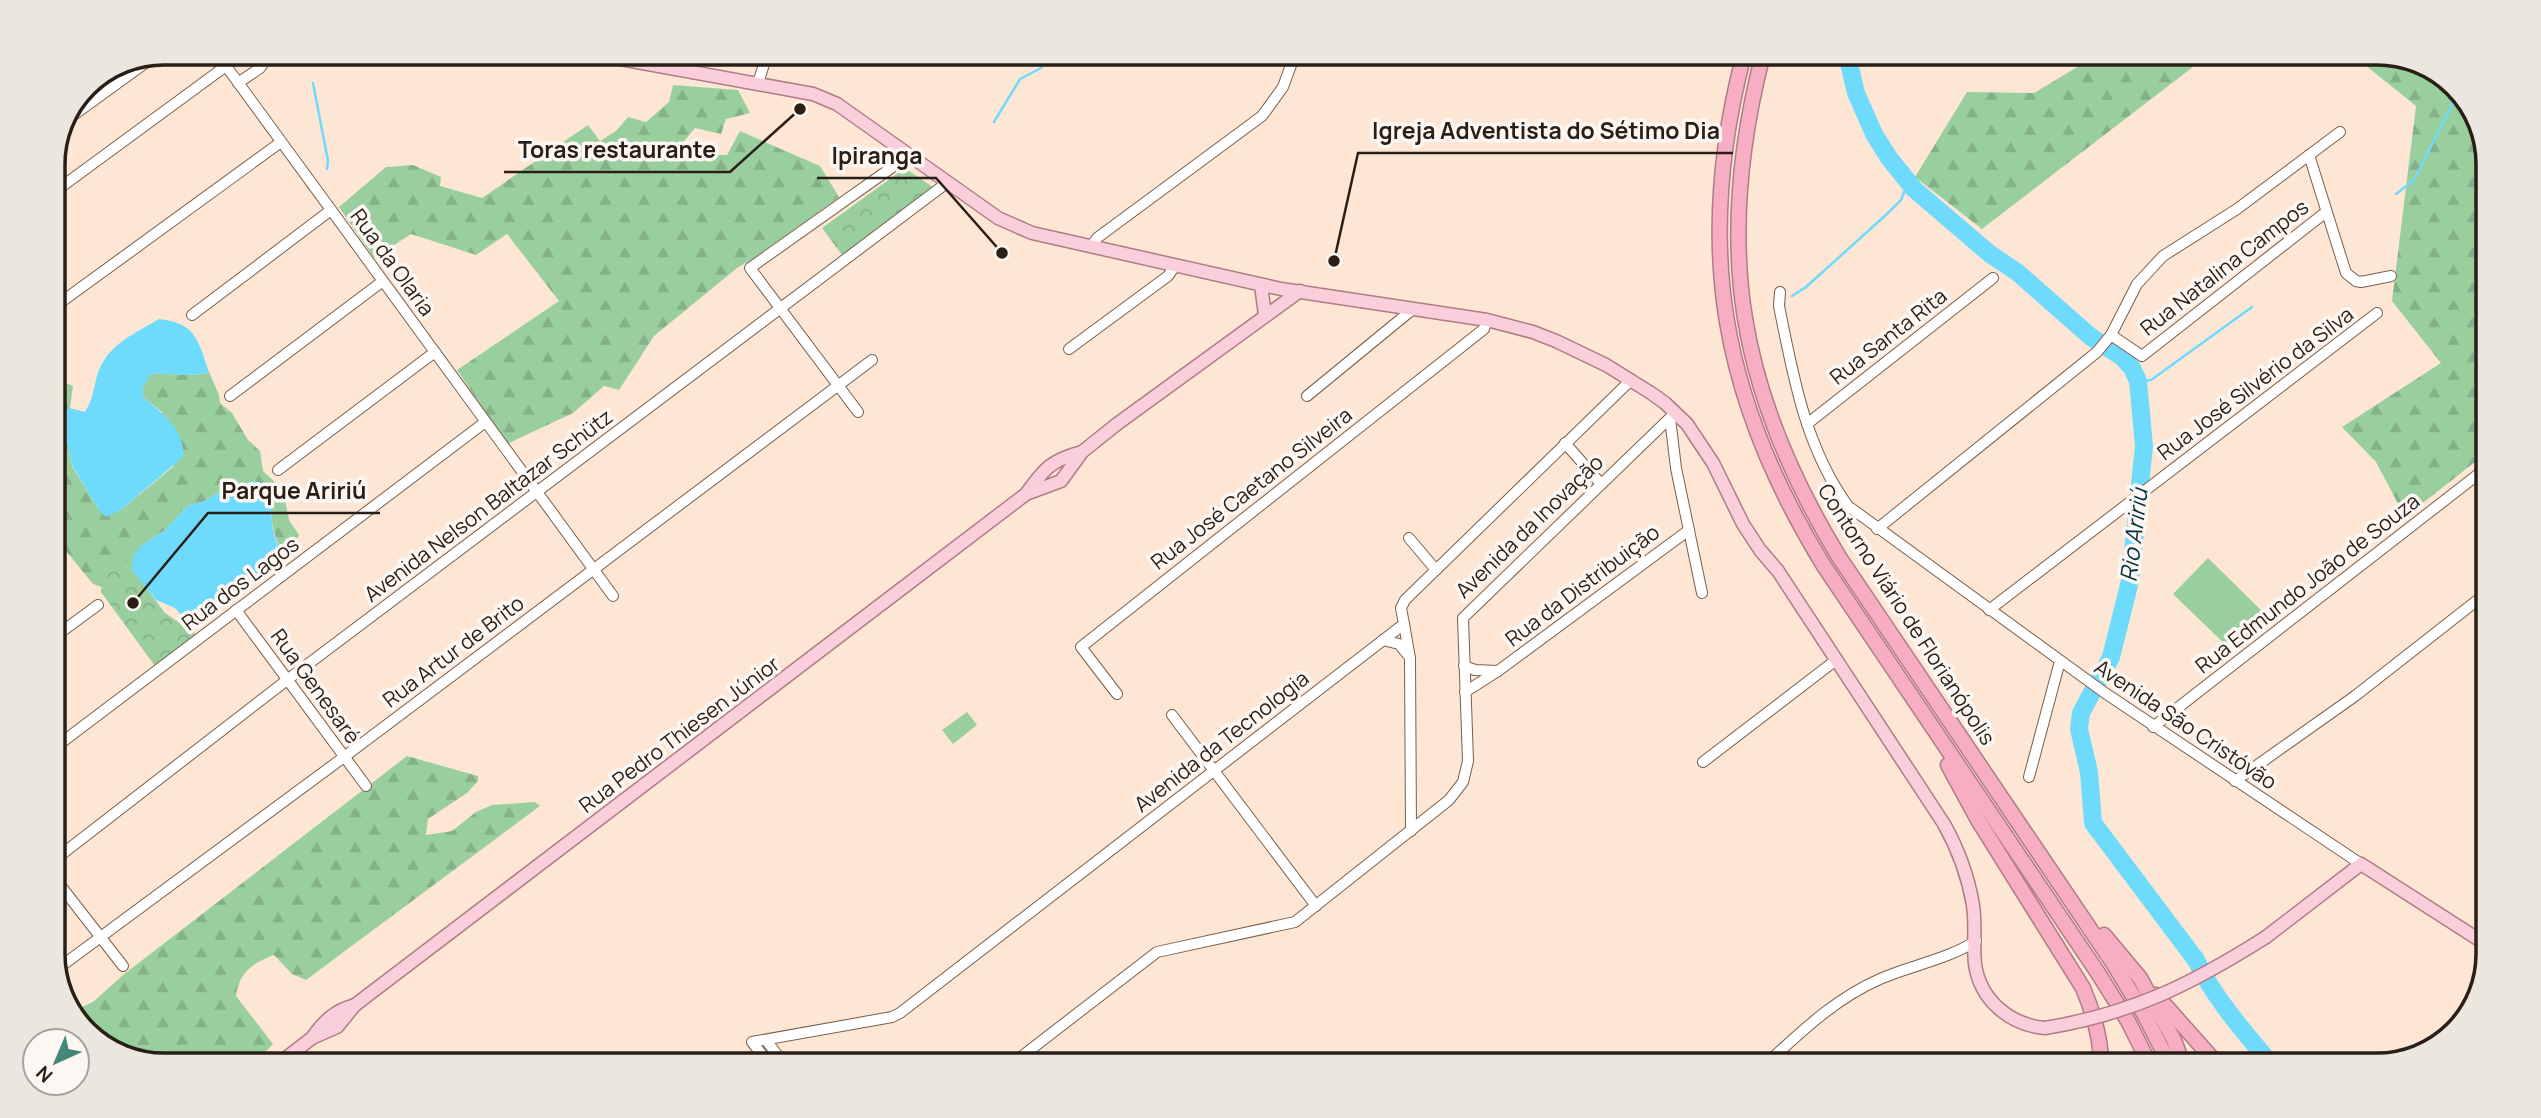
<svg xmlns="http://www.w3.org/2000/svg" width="2541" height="1118" font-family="Manrope,sans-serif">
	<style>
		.forest { fill: url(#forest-firs) }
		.park { fill: url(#park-crowns) }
		.pitch { fill: #99cf9e }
		.water { fill: #6edbfc }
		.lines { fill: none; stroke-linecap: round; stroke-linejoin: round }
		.stream { stroke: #6edbfc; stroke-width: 2.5 }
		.river { stroke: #6edbfc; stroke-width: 18 }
		.minor-casing { stroke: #78604d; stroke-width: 12 }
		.major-casing { stroke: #af7c86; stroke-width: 15 }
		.highway-casing { stroke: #af7c86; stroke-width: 17 }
		.minor { stroke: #fff; stroke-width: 10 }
		.major { stroke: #faceda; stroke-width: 12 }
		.highway { stroke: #f7aec2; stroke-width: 14 }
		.major-bridge-casing { stroke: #af7c86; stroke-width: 15; stroke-linecap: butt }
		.major-bridge { stroke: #faceda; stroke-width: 12 }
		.labels { text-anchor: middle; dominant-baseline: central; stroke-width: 7; stroke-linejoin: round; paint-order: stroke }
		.street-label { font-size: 21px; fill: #291f17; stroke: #fdf7f3 }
		.water-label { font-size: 23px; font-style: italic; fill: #003340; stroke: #fdf7f3 }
		.rim { fill: none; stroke: #291f17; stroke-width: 3.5 }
		.leader { fill: none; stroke: #291f17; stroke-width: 2.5 }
		.callout-dot { fill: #291f17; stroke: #fdf7f3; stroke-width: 2.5 }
		.callout-label { font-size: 23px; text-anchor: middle; font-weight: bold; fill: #291f17; stroke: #fdf7f3; stroke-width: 7; stroke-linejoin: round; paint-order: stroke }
	</style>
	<defs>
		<pattern id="forest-firs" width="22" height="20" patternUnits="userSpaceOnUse" patternTransform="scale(1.75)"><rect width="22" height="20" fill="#99cf9e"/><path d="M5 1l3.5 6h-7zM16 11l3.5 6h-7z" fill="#84b187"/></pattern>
		<pattern id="park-crowns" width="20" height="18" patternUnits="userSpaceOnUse" patternTransform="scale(1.75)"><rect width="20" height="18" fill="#99cf9e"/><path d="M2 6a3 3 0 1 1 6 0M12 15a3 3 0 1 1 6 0" fill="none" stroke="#84b187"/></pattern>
	</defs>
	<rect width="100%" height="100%" fill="#fee6d5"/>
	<g class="forest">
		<path d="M2089,60h113l-220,169 -67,-52 52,-85 67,1z"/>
		<path d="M2360,61h60l46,35 22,61 -3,297 -80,63 -29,-55 -34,-35 99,-64 -49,-62 24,-195z"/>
		<path d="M673,85l65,5 12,23 -24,6 -5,15 -26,-6 -22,26 54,1 13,-24 80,35 19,31 -72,53 -30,18 -83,68 -35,54 -15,-4 -31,27 -66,31 -50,-74 102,-69 -52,-67 -31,21 -65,-21 -37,24 -35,-51 47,-40 27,-2 28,12 -1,9 42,12 106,-73 12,16 16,-10 12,-14 18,5 23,-20z"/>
		<path d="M209,372l10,23 1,8 12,10 16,27 12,11 3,20 20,19 6,30 10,15 -6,13 -13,2c-6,-17 -14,-37 -3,-53l-22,-16 -31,8 -19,12 -18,5 -22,24 -24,16 -9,24 -24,19 -15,-5 -27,-33 -4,-19 -9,-11v-144l20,9 -3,22 -8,4 -2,17 7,13 5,24 26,43 23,1 53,-44 -12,-54 -19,-15v-10l8,-13c20,-1 40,4 58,-2z"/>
		<path d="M407,756l71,20v5l-11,12 -39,26 -2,16 26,-4 24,-19 16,-7 43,-3 5,4 -234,174 -14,-6 -18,-19c-21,8 -35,17 -38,41l37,48 -14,14 -138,-1 -46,-35 -4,-10 22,-10 30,-27z"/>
	</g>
	<g class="park">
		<path d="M905,168l29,20 -92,67 -20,-27z"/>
		<path d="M122,555l43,58 31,21 -41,32 -54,-74 5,-33z"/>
	</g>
	<g class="pitch">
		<path d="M2208,558l59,58 -35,35 -59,-57z"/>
		<path d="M967,712l10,13 -24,19 -11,-14z"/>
	</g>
	<g class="water">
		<path d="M159,319c37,4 39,21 50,53 -18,6 -38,1 -58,2l-8,13v10c19,16 43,33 40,60l-62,53 -15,7 -8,-8 -26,-44 -5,-23 -7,-13 2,-17 8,-4 15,4c10,-17 8,-26 14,-42 11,-27 37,-37 60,-51z"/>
		<path d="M255,481c11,3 18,5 22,16 -11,17 -4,45 9,61l-87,65 -13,-3 -11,-12 -19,-8 -24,-30 1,-14 8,-10 24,-16 22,-24 18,-5 19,-12z"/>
	</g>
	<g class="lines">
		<g class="stream">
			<path d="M313,83l15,78 -1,8"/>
			<path d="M994,122l26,-43 19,-10 15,-13"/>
			<path d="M2396,194l18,-14 45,-89"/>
			<path d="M1792,296l14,-9 82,-74 13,-13 7,-18"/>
			<path d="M2138,381l13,-1 101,-73"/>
		</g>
		<path class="river" d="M1848,59l8,34 18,41 15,24 25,31 76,65 27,18 74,65 31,20 10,11 6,13 6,65 -14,135 -19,76 -30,56 -2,16 10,43 4,51 103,137c18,38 49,73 76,105"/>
		<defs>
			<g id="minor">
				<path d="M219,53l7,13 387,530"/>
				<path d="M238,83l22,-15 10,-15"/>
				<path d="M758,83l9,-28"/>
				<path d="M71,117l84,-61"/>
				<path d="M2309,155l37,118 10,8 5,1 30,-6"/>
				<path d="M53,193l173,-127"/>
				<path d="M1091,247l6,-9 165,-122 21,-29 11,-30"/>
				<path d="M1780,292l-1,14c14,69 26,141 69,200l257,187 256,171"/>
				<path d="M53,308l228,-166"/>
				<path d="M192,315l139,-105"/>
				<path d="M2111,335l31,21 184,-144"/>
				<path d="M1069,349l99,-73 7,-10"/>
				<path d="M230,396l153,-115"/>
				<path d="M1307,396l106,-87"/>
				<path d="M858,412l-108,-144 158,-112"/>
				<path d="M1670,418l6,50 26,125"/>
				<path d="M1807,424l186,-146"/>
				<path d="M1565,443l36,41"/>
				<path d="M278,470l157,-118"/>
				<path d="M53,527l1,-1"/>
				<path d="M1877,529l220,-177 14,-17 26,-51 26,-28 74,-47 103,-77"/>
				<path d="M1409,538l27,32"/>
				<path d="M236,610l130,176"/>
				<path d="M1989,610l388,-297"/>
				<path d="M1404,624l6,34 1,173"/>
				<path d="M53,638l45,-33"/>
				<path d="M1383,640l16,4 9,11"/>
				<path d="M1464,666l11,4 23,1"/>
				<path d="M1465,692l33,-21 191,-141"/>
				<path d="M1117,694l-36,-47 403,-318 3,-9"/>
				<path d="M1172,715l144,191"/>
				<path d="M2153,727l332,-258"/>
				<path d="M53,749l431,-326"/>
				<path d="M1703,762l133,-102"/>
				<path d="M2029,777l31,-116"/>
				<path d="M2235,781l120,-85 129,-101"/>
				<path d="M53,861l234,-181 661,-498"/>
				<path d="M53,876l70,90"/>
				<path d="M56,970l288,-213 528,-397"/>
				<path d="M766,1040l15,20"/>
				<path d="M766,1060l-14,-18 140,-25 8,-4 504,-389 -3,-16 4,-8 225,-219"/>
				<path d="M1017,1060l140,-108 138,-30 154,-122 14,-18 5,-21 -5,-143 212,-205"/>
				<path d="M1767,1063c35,-32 69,-65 113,-84 32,-14 66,-19 96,-38"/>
				<path d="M2008,1064l5,-4"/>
			</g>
			<g id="major">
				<path d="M593,54l220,40 24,10 161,114 34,15 249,56 206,31 46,12 23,9 50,24 45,28 14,10 22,21 26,39 30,61 17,26 18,21 166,253c14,25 24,52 29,81 3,20 0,39 2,59 5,36 35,61 70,64"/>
				<path d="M1261,285l4,30"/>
				<path d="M1026,494l35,-13 21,-29 35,-28 183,-133"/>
				<path d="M2266,937l95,-73 120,77"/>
				<path d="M312,1038c12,-17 22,-27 43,-33"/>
				<path d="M286,1058l26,-20 25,-11 18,-22 671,-511c18,-25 25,-34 56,-42"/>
			</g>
			<g id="highway">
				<path d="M1743,58c-49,190 -21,342 81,508l274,407 30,48 22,44"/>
				<path d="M1762,58c-48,189 -24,333 77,499l274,406 30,49 27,53"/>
				<path d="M1948,765l30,55 105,168c10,24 18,50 18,76"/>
				<path d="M2104,935l36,43 34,62 9,25"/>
				<path d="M2156,995l62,70"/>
			</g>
		</defs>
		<use href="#minor" class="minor-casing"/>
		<use href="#major" class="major-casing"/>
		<use href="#highway" class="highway-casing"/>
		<use href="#minor" class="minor"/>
		<use href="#major" class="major"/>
		<use href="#highway" class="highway"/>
		<defs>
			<path id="major-bridge" d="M2045,1028c87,-14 147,-44 221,-91"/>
		</defs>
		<use href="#major-bridge" class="major-bridge-casing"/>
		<use href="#major-bridge" class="major-bridge"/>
	</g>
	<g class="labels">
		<g class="street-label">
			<text transform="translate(393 262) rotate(54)">Rua da Olaria</text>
			<text transform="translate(2224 267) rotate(-38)">Rua Natalina Campos</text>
			<text transform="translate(1888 336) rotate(-38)">Rua Santa Rita</text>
			<text transform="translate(2255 383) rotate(-37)">Rua José Silvério da Silva</text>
			<text transform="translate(1251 488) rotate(-38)">Rua José Caetano Silveira</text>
			<text transform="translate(488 505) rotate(-37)">Avenida Nelson Baltazar Schütz</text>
			<text transform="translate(1529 526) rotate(-44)">Avenida da Inovação</text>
			<text transform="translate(240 583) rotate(-37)">Rua dos Lagos</text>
			<text transform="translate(2307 583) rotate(-38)">Rua Edmundo João de Souza</text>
			<text transform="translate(1582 585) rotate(-37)">Rua da Distribuição</text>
			<text transform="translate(1907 614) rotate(57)">Contorno Viário de Florianópolis</text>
			<text transform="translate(453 651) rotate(-37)">Rua Artur de Brito</text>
			<text transform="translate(316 686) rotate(54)">Rua Genesaré</text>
			<text transform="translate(2186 724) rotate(34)">Avenida São Cristóvão</text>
			<text transform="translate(679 734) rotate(-37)">Rua Pedro Thiesen Júnior</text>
			<text transform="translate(1221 741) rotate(-38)">Avenida da Tecnologia</text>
		</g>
		<g class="water-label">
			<text transform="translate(2133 535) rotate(-83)">Rio Aririú</text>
		</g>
	</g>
	<path d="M0 0H2541V1118H0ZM164 65H2377A99 99 0 0 1 2476 164V954A99 99 0 0 1 2377 1053H164A99 99 0 0 1 65 954V164A99 99 0 0 1 164 65Z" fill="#ece6e1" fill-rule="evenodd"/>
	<path class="rim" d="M164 65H2377A99 99 0 0 1 2476 164V954A99 99 0 0 1 2377 1053H164A99 99 0 0 1 65 954V164A99 99 0 0 1 164 65Z"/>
	<path class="leader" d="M1334 261L1358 153H1733M800 109L730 172H504M1002 253L936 178H817M133 603L208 513H380"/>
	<g class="callout-dot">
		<circle cx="1334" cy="261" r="7"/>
		<circle cx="800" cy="109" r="7"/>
		<circle cx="1002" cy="253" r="7"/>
		<circle cx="133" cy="603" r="7"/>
	</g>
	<g class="callout-label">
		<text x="1546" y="139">Igreja Adventista do Sétimo Dia</text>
		<text x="617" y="158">Toras restaurante</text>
		<text x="877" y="164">Ipiranga</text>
		<text x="294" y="499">Parque Aririú</text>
	</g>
	<g transform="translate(56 1062) rotate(224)"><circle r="33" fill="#fdf7f3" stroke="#a8a19b" stroke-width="2"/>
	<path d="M0-5L12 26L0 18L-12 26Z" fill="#448779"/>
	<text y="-10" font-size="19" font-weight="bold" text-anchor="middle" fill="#291f17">N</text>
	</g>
</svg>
